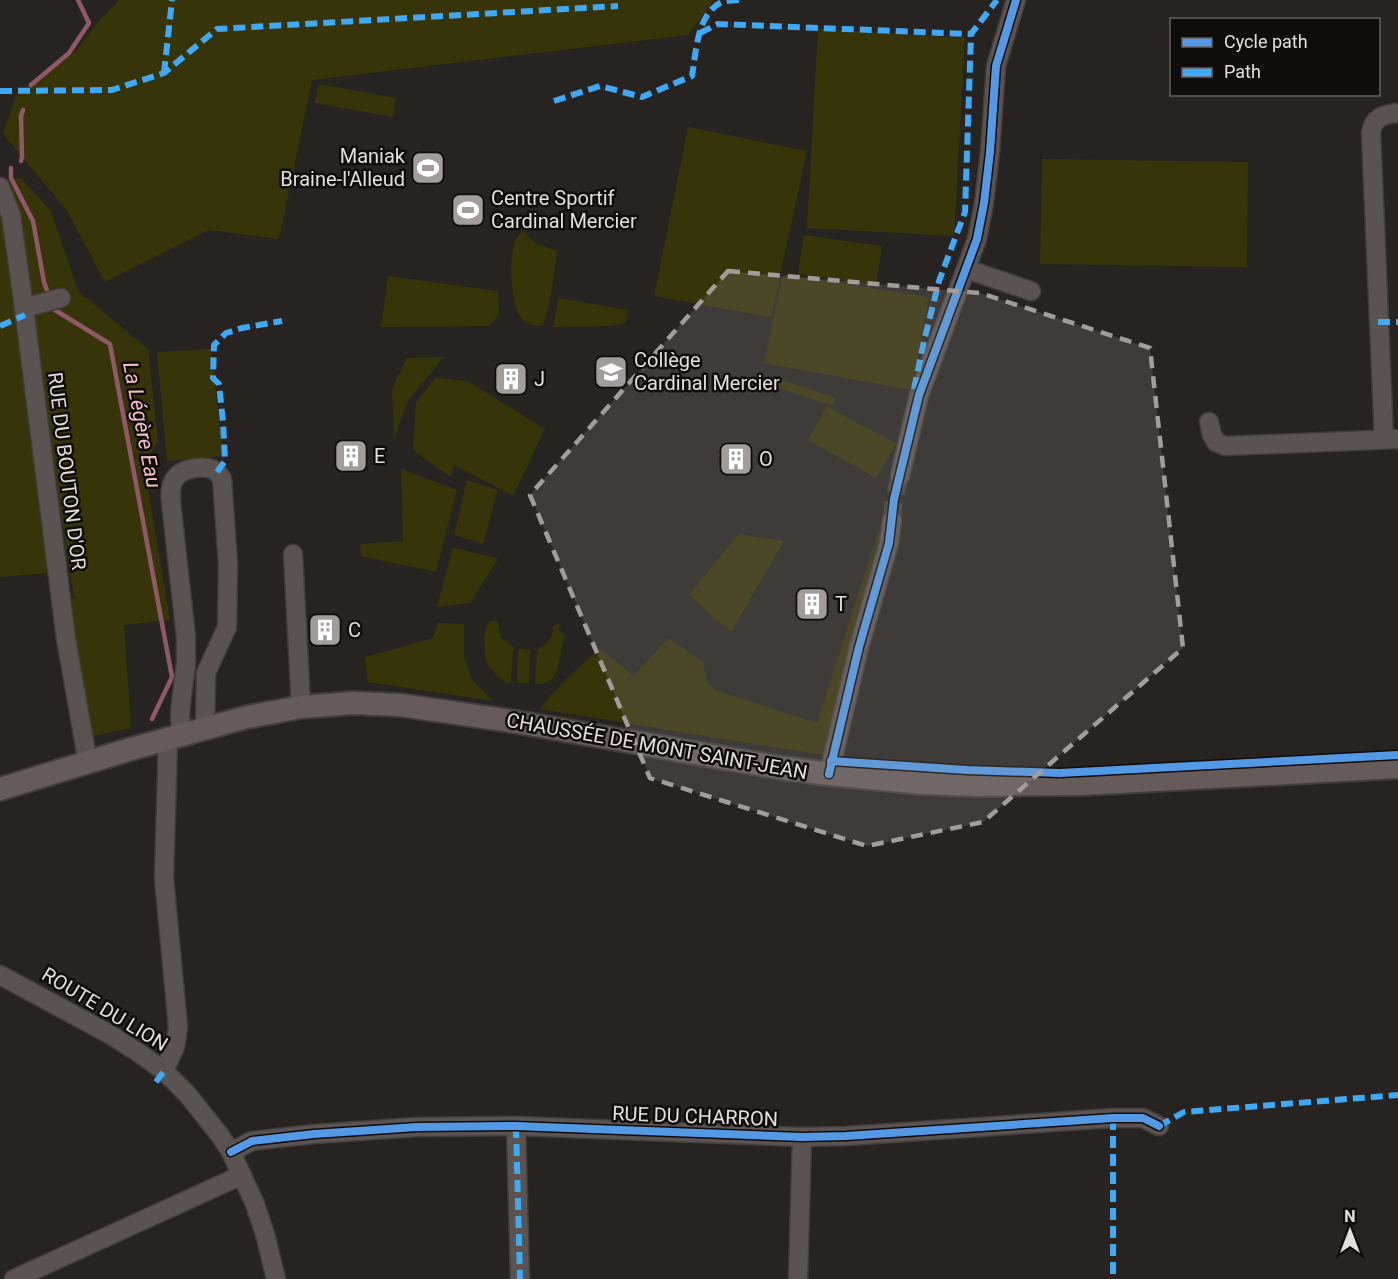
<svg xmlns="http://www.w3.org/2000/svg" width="1398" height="1279" font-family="Roboto,sans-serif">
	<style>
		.green { fill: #37340a }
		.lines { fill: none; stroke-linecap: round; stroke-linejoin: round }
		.stream { stroke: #8f5968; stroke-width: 4.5 }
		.minor-tunnel { stroke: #433f3c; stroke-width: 18; stroke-dasharray: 18 9; stroke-linecap: butt }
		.minor-casing { stroke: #413d3b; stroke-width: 21 }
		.major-casing { stroke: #413d3b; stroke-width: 26 }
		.minor { stroke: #5b5351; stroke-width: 18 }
		.major { stroke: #665b59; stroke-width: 22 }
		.quiet { stroke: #3fa9f5; stroke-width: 6; stroke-dasharray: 12 6; stroke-linecap: butt }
		.cycleway-casing { stroke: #100c0a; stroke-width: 11 }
		.cycleway { stroke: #5399e6; stroke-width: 8 }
		.marked { fill: #a29d9a; fill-opacity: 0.2; stroke: #a29d9a; stroke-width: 4.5; stroke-dasharray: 12 8; stroke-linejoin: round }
		.labels { text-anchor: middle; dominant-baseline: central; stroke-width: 5; stroke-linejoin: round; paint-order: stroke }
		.poi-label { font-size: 20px; fill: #e4dedb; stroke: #100c0a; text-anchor: start }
		.street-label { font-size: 20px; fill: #e4dedb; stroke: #100c0a }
		.water-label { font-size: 21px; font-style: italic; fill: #f6becc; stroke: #100c0a }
	</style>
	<rect width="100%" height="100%" fill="#272320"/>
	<g class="green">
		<path d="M119,0h595l-26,35 -376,45 -33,159 -70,-9 -104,52 -39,-73 -63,-75 13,-38 61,-46 21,-28z"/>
		<path d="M818,29l147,9 -11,198 -147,-8z"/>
		<path d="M319,84l77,14 -3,19 -78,-14z"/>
		<path d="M688,127l119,24 -36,166 -117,-21z"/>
		<path d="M1042,159l206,3 -1,105 -207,-3z"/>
		<path d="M21,178l30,33 27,80 70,58 10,92 -14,23 26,156 -46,5 7,103 -38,8 -20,-108 -4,-29 5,-1 -39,-253 -31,-165z"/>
		<path d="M0,212l8,40 41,321 -49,4z"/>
		<path d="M524,231l12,13 21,7 -6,45 -8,30c-7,0 -16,-1 -21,-7 -12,-11 -14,-69 -5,-82 2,-2 5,-4 7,-6z"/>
		<path d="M804,235l78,11 -6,39 -78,-11z"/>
		<path d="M783,274l146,23 -18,93 -147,-27z"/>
		<path d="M388,276l110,15 1,24 -10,11 -108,1z"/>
		<path d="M559,298l69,12 -3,13 -13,3 -59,1z"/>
		<path d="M211,349l12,107 -56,5 -10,-109z"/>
		<path d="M444,357l-36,43 -14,39 -2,-50 15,-31z"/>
		<path d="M435,378l33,3 77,48 -32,67 -58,-31 -5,12 -37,-27 3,-47z"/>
		<path d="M779,379l57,19 -3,8 -57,-19z"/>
		<path d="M827,406l69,38 -20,34 -68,-38z"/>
		<path d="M401,469l56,21 -21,82 -75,-16 -1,-12 43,-3z"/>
		<path d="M467,480l31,10 -15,54 -29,-9z"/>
		<path d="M879,529l6,10 -62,216 -283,-46c17,-23 38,-42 60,-60l34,27 34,-38 35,24 4,19 8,9 102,33z"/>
		<path d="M739,534l45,7 -53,91 -42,-37z"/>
		<path d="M453,547l45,12 -28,44 -33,4z"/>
		<path d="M489,621h9l3,17 12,8 -2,35 -3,3 -9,-6 -11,-12 -3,-10 -1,-20z"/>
		<path d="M438,623l26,1v31l8,25 21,21 -125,-19 -3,-25 68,-19z"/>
		<path d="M559,624l2,2 -3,4 7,6c-1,5 -3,10 -4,14 -1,15 -6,39 -26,33l2,-33c12,-9 15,-8 16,-24z"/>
		<path d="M518,649l12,1 -1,33h-12z"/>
	</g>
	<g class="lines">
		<g class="stream">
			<path d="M31,85l38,-32 20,-30 -11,-23"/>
			<path d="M21,161l1,-4 -1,-41 2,-6"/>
			<path d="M11,168v10l22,43 11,61 5,14"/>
			<path d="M52,304l3,6 55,34 62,333 -20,42"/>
		</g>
		<path class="minor-tunnel" d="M892,520l2,-21 6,-23"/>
		<defs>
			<g id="minor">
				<path d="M0,187l11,28 13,93 42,331 22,124"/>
				<path d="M966,269l65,22"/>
				<path d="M24,308l37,-10"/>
				<path d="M1209,422l3,13 4,7 9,4 173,-7"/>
				<path d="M1384,439l-13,-306c2,-16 13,-19 27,-20"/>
				<path d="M900,476l19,-81 58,-156 7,-36 6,-51 6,-86 20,-66"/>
				<path d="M293,554l8,153"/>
				<path d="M181,735l-1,-23 6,-49v-26l-14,-126c-1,-9 -3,-20 1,-29 5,-13 27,-17 39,-13 5,2 7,6 10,10l6,85 -1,63 -21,46 -1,55"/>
				<path d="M829,774l30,-127 30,-104 3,-23"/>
				<path d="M0,975l111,60 28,18 25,18 23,23 32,40 12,18 24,52 10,30 11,45"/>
				<path d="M164,1071l11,-24 3,-20 -14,-149 4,-139"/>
				<path d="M516,1126l4,153"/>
				<path d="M231,1152l21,-11 62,-7 103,-7 99,-1 286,11 44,-1 267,-18h30l16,8"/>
				<path d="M14,1279l228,-104"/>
				<path d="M798,1279l4,-142"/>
			</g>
			<path id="major" d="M0,789l131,-40 116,-32 54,-10 52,-4 47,2 117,17 265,46 47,6 94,9 53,2 106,-1 316,-17"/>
		</defs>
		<use href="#minor" class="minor-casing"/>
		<use href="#major" class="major-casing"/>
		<use href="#minor" class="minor"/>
		<use href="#major" class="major"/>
		<g class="quiet">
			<path d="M700,33l18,-9 253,10"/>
			<path d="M164,73l8,-73"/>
			<path d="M0,91l112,-1 52,-17 53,-44 401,-23"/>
			<path d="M554,101l46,-15 42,11 50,-21c4,-23 5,-61 28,-73 5,-3 14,-2 19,-3"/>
			<path d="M1378,322h20"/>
			<path d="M0,326l25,-11"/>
			<path d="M914,389l10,-48 15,-60 26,-69 6,-178 26,-34"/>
			<path d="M217,472l8,-11 -2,-39 -4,-38 -6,-6 1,-33 12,-12 16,-5 40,-7"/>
			<path d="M156,1082l8,-11"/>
			<path d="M1113,1118v161"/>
			<path d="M516,1126l4,153"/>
			<path d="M1159,1126l25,-14 214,-17"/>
		</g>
		<defs>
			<g id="cycleway">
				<path d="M831,761l136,9 93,3 338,-18"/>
				<path d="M829,774l30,-127 30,-104 5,-44 25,-104 58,-156 7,-36 6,-51 6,-86 20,-66"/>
				<path d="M231,1152l21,-11 62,-7 103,-7 99,-1 286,11 44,-1 267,-18h30l16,8"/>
			</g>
		</defs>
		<use href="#cycleway" class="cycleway-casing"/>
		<use href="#cycleway" class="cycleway"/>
	</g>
	<path class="marked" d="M728,271l252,22 170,55 33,300 -200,174 -116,24 -217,-68 -120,-283z"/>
	<defs>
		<symbol id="stadium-square" viewBox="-11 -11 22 22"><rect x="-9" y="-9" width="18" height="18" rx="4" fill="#a29d9a" stroke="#100c0a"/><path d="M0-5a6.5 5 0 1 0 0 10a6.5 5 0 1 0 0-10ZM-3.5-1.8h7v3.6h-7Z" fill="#fff"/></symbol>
		<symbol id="school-square" viewBox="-11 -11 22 22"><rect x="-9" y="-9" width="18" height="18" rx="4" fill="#a29d9a" stroke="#100c0a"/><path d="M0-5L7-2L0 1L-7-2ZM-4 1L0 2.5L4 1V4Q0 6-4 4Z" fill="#fff"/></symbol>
		<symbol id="building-square" viewBox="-11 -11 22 22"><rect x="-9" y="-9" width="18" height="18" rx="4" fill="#a29d9a" stroke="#100c0a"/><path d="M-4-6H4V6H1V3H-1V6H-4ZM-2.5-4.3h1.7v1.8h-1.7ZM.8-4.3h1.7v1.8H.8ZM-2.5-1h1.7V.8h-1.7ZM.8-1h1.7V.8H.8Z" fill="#fff"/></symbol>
	</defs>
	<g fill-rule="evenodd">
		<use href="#stadium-square" x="409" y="149" width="38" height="38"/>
		<use href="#stadium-square" x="449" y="191" width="38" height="38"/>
		<use href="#school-square" x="592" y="353" width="38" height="38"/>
		<use href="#building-square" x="492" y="360" width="38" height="38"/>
		<use href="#building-square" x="332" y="437" width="38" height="38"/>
		<use href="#building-square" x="717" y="440" width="38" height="38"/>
		<use href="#building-square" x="793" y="585" width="38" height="38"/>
		<use href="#building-square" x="306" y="611" width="38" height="38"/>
	</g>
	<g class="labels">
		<g class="poi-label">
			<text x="405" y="156" text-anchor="end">Maniak<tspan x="405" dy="23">Braine-l'Alleud</tspan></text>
			<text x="491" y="198">Centre Sportif<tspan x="491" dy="23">Cardinal Mercier</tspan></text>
			<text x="634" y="360">Collège<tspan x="634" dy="23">Cardinal Mercier</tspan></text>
			<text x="534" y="379">J</text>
			<text x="374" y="456">E</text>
			<text x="759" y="459">O</text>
			<text x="835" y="604">T</text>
			<text x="348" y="630">C</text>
		</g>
		<g class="street-label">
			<text transform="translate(67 471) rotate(83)">RUE DU BOUTON D'OR</text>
			<text transform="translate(657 746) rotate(10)">CHAUSSÉE DE MONT SAINT-JEAN</text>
			<text transform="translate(105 1009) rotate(31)">ROUTE DU LION</text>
			<text transform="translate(695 1116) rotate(2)">RUE DU CHARRON</text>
		</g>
		<g class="water-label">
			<text transform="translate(142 425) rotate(79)">La Légère Eau</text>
		</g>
	</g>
	<rect x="1170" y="18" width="210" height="78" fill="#100c0a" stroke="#65605e" stroke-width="1.5"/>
	<rect x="1182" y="38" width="30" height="9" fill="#5399e6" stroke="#65605e" stroke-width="1.5"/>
	<text x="1224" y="48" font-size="18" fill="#e4dedb">Cycle path</text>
	<rect x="1182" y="68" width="30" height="9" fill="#3fa9f5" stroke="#65605e" stroke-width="1.5"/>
	<text x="1224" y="78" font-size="18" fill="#e4dedb">Path</text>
	<g transform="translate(1350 1231)" stroke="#100c0a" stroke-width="4.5" paint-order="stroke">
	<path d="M0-4.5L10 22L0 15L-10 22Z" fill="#e4dedb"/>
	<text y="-9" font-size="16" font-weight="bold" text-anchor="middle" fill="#e4dedb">N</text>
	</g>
</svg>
